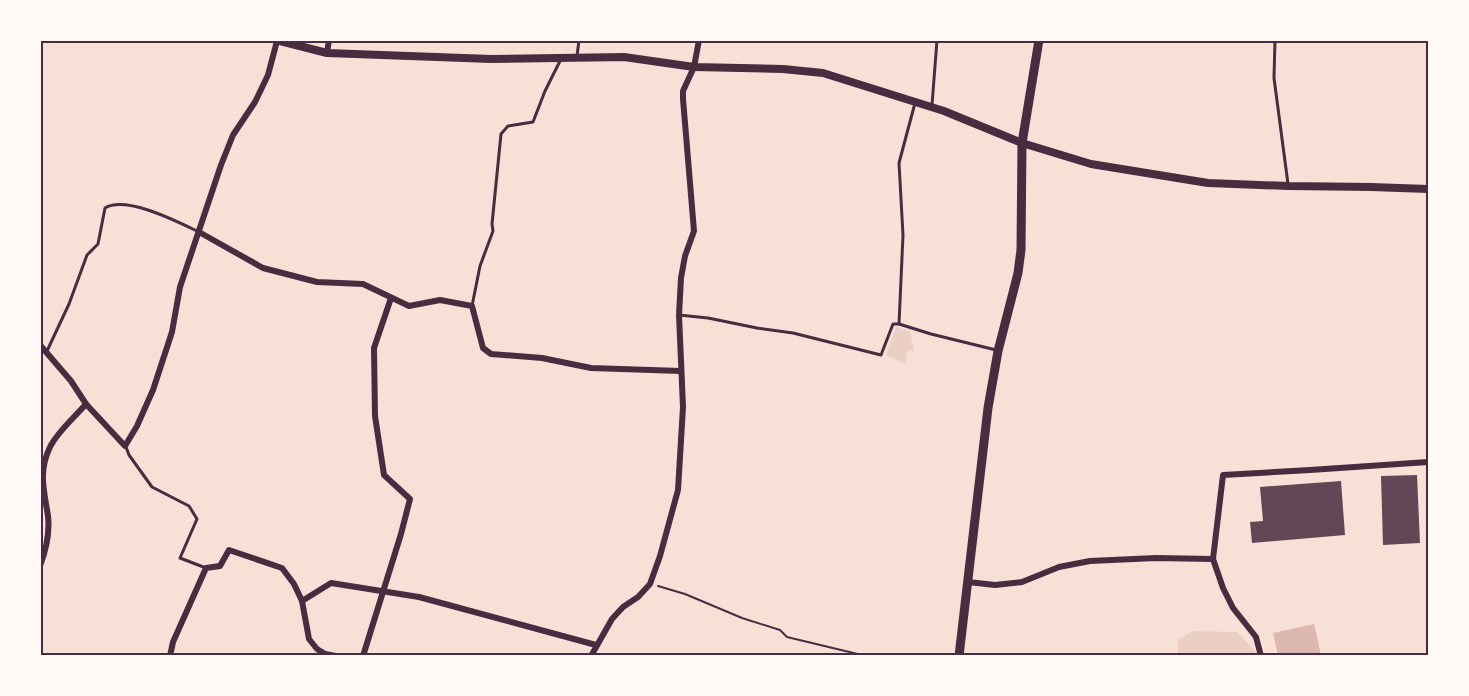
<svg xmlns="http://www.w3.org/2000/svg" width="1469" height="696" font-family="Montserrat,sans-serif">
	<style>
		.green { fill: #ebcfc5 }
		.water { fill: #dcb8b0 }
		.building { fill: #644757 }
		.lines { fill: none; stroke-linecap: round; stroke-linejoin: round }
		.path { stroke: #4a2c40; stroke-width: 2 }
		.service { stroke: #4a2c40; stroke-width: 3 }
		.minor { stroke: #4a2c40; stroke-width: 6 }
		.tertiary { stroke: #4a2c40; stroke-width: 8 }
		.secondary { stroke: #4a2c40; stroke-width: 9 }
		.neatline { fill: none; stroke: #4a2c40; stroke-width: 2 }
	</style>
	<rect width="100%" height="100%" fill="#f7e1d7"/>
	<g class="green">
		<path d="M896,327l14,4 4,20h-7l-2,13 -19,-9z"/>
		<path d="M1192,631l45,1 19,20 1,3h-79v-15z"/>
	</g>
	<path class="water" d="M1314,624l7,31h-43l-5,-22z"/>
	<g class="building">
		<path d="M1417,475l3,68 -37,2 -2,-69z"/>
		<path d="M1341,481l4,54 -93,8 -2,-21 13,-1 -3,-34z"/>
	</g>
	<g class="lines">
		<path class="path" d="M658,586l27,8 57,24 38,12 7,7 79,19"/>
		<g class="service">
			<path d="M1275,40l-1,38 14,106"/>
			<path d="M577,56l2,-16"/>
			<path d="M932,105l5,-65"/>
			<path d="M472,306l8,-40 13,-35 -1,-7 9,-90 7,-8 25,-4 12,-31 16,-32"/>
			<path d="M679,315l29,3 49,10 36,5 88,22 12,-31h6l32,10 65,16"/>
			<path d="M899,324l4,-89 -4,-72 16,-60"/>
			<path d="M47,351l22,-47 18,-49 11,-11 7,-36c21,-13 73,14 94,24"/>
			<path d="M126,447l3,8 23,32 37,19 8,13 -17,39 26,10"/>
		</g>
		<g class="minor">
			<path d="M327,53l2,-13"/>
			<path d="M199,232l64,36 54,14 46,2 46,22 31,-6 32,6 11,42 8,6 51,4 49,10 90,3"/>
			<path d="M40,345l31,36 15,23 39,42 12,-20 16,-36 19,-58 8,-45 41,-122 12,-30 22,-33 13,-27 9,-34"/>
			<path d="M40,566c6,-16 10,-33 8,-50 -4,-26 -10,-44 2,-69 8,-16 24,-29 36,-43"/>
			<path d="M968,582l27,3 27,-3 37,-15 31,-6 66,-3 57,1"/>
			<path d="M302,601l29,-18 88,14 177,48"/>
			<path d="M170,656l3,-14 33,-74 14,-2 9,-16 53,18 12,16 8,17 7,38 8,10 8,5 11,2"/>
			<path d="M363,656l38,-122 9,-35 -26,-24 -9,-59 -1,-68 17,-50"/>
			<path d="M591,656l21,-37 11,-12 15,-10 12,-13 10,-28 18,-66 5,-83 -4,-92 2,-37 4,-22 9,-25 -11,-132v-8l11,-24 5,-27"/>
			<path d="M1261,656l-5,-19 -23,-29 -10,-20 -10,-29 10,-84 87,-5 118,-8"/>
		</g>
		<path class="tertiary" d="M276,40l51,13 164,6 133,-2 70,10 89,2 40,4 121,38 78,32 69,21 117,19 80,3 83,1 57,2"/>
		<path class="secondary" d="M959,656l29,-248 10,-57 20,-78 3,-23 1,-107 17,-103"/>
	</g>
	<rect width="1469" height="696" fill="none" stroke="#fffaf5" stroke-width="84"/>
	<rect x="42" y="42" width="1385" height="612" class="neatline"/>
</svg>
